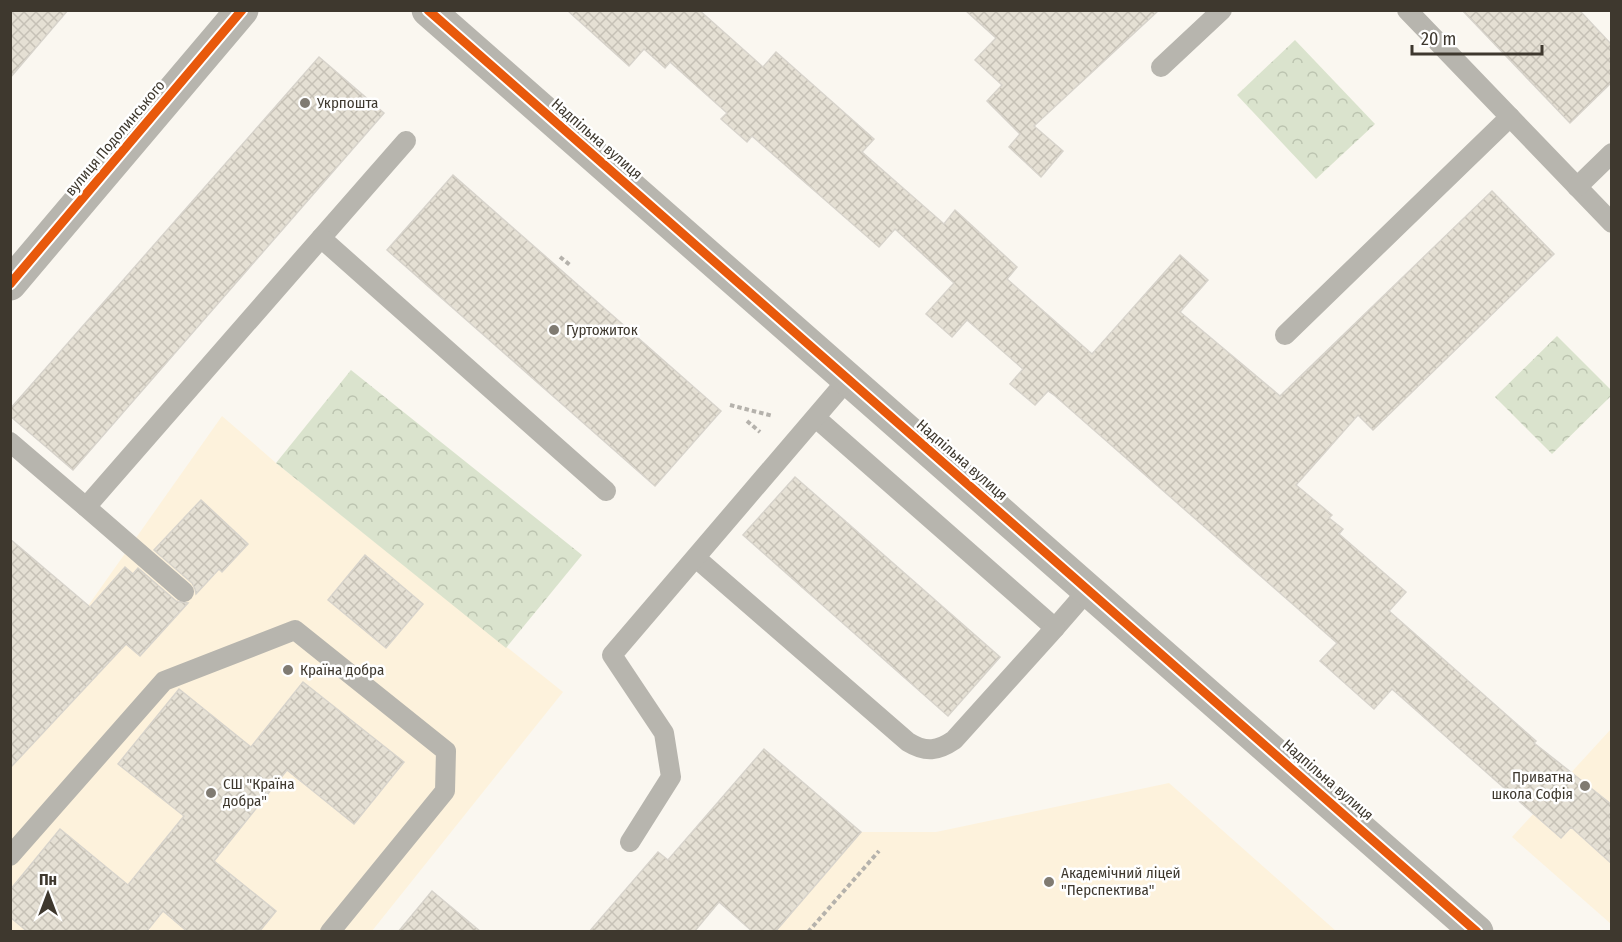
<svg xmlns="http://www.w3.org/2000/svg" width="1622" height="942" font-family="'Fira Sans Condensed',sans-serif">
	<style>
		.built { fill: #fdf2dc }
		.park { fill: url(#park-crowns) }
		.building { fill: url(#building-cross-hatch); stroke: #d7d3cb; stroke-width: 1.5 }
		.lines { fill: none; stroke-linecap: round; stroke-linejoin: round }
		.path { stroke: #b5b2ac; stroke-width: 4; stroke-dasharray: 4.5 3; stroke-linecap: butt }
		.lane { stroke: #b7b5ae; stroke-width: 20 }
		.street { stroke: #b7b5ae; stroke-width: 33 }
		.cycleway-casing { stroke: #fff; stroke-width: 13 }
		.cycleway { stroke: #e8590c; stroke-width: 9 }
		.poi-dot { fill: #807b72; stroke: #fff; stroke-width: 2 }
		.labels { text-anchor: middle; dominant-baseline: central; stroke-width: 5; stroke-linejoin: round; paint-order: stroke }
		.poi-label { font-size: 15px; fill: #3e382e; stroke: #fff; text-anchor: start }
		.street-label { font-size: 15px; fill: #3e382e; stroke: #fff }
	</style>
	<defs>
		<pattern id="park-crowns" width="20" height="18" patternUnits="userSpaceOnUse" patternTransform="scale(1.5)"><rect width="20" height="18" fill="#dae3cd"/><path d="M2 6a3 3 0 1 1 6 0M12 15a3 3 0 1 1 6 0" fill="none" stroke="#bcc4b0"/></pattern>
		<pattern id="building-cross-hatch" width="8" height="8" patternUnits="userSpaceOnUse" patternTransform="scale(1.5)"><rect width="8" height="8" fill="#e5e0d4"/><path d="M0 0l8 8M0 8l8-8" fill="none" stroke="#c6c1b6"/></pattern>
	</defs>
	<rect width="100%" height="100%" fill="#faf7f0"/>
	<g class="built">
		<path d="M222,416l54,47 287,229 -191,239 -361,1v-217z"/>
		<path d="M1611,729v195l-99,-87z"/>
		<path d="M1169,783l167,148 -561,1 86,-100h75z"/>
	</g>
	<g class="park">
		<path d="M1295,40l80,84 -59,55 -79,-84z"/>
		<path d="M1557,336l54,54 1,5 -60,59 -57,-57z"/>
		<path d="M351,370l231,185 -76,93 -230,-185z"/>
	</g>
	<g class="building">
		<path d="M10,10h58l-58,68z"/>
		<path d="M567,10h132l64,57 13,-15 98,87 -12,13 82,72 11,-14 62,57 -10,12 85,75 88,-99 28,25 -28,32 100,84 212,-205 62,63 -181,176 -15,-15 -62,70 36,30 -3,3 14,11 -4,5 67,58 -17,19 147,130 -2,2 77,61v59l-40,-36 -10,11 -169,-149 -18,20 -54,-48 17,-18 -283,-248 -6,-4 -13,14 -25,-21 13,-15 -56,-49 -15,17 -26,-23 28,-31 -59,-54 -16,18 -127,-111 -5,6 -26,-23 6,-6 -57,-51 -5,6 -21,-19 -15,17z"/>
		<path d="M965,10h194l-125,116 29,25 -22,26 -32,-30 11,-13 -33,-33 15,-16 -27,-25 21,-22z"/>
		<path d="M1462,10h117l32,34v39l-41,40z"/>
		<path d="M319,57l65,56 -311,357 -63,-54v-7z"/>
		<path d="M453,175l268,236 -66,75 -268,-236z"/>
		<path d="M795,477l205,180 -52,59 -205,-181z"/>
		<path d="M201,500l47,44 -26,28 -3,-3 -23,25 -1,-5 -3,-6 -38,-33z"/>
		<path d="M10,539l80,68 35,-40 8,7 5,-6 38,33 12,2 -48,53 -14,-12 -116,124z"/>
		<path d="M365,555l58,49 -37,44 -58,-48z"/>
		<path d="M303,682l101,80 -50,62 -67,-54 -73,91 62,50 -17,21h-71l-25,-21 -17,21h-118l-18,-15v-27l50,-61 68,56 56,-69 -66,-52 61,-75 72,58z"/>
		<path d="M764,749l97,83 -86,100h-22l-34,-30 -25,30h-105l69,-80 10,8z"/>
		<path d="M432,891l49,41h-83z"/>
	</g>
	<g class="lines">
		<g class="path">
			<path d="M560,257l10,8"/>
			<path d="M730,405l43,11"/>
			<path d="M747,421l13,11"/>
			<path d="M808,932l71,-81"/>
		</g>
		<g class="lane">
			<path d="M1407,10l205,213"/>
			<path d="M1161,67l61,-57"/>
			<path d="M1577,187l35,-34"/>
			<path d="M321,238l85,-97"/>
			<path d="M1285,335l225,-218"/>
			<path d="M816,418l239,210 33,-38"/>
			<path d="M10,442l76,65 235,-269 285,253"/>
			<path d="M86,507l98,85"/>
			<path d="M696,558l212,184c18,11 30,9 46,-2l101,-112"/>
			<path d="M630,842l41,-65 -7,-44 -52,-78 236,-276"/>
			<path d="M10,856l154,-175 131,-51 151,121 -1,40 -115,141"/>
		</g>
		<g class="street">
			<path d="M428,10l1049,922"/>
			<path d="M10,284l232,-274"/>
		</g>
		<defs>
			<g id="cycleway">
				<path d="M428,10l1049,922"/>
				<path d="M10,284l232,-274"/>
			</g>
		</defs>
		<use href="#cycleway" class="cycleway-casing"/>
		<use href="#cycleway" class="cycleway"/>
	</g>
	<g class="poi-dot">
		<circle cx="305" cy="103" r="6"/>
		<circle cx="554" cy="330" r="6"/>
		<circle cx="288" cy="670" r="6"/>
		<circle cx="1585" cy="786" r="6"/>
		<circle cx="211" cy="793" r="6"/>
		<circle cx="1049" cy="882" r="6"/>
	</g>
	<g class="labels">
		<g class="poi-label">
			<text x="317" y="103">Укрпошта</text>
			<text x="566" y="330">Гуртожиток</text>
			<text x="300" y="670">Країна добра</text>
			<text x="1573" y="777" text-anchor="end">Приватна<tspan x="1573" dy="17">школа Софія</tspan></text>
			<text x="223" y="784">СШ "Країна<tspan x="223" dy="17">добра"</tspan></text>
			<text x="1061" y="873">Академічний ліцей<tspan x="1061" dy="17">"Перспектива"</tspan></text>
		</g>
		<g class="street-label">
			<text transform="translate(115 138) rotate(-50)">вулиця Подолинського</text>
			<text transform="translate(597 139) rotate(41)">Надпільна вулиця</text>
			<text transform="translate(962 460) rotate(41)">Надпільна вулиця</text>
			<text transform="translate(1328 780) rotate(41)">Надпільна вулиця</text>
		</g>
	</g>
	<rect width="1622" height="942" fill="none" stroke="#3e382e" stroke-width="24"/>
	<g transform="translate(48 894)" stroke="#ffffff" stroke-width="4.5" paint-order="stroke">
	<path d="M0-4.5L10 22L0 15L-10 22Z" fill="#3e382e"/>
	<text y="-9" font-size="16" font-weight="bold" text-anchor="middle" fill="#3e382e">Пн</text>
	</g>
	<path d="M1412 45v9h130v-9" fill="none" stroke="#3e382e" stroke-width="3"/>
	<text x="1421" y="45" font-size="18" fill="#3e382e" stroke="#ffffff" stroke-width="4.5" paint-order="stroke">20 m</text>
</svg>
